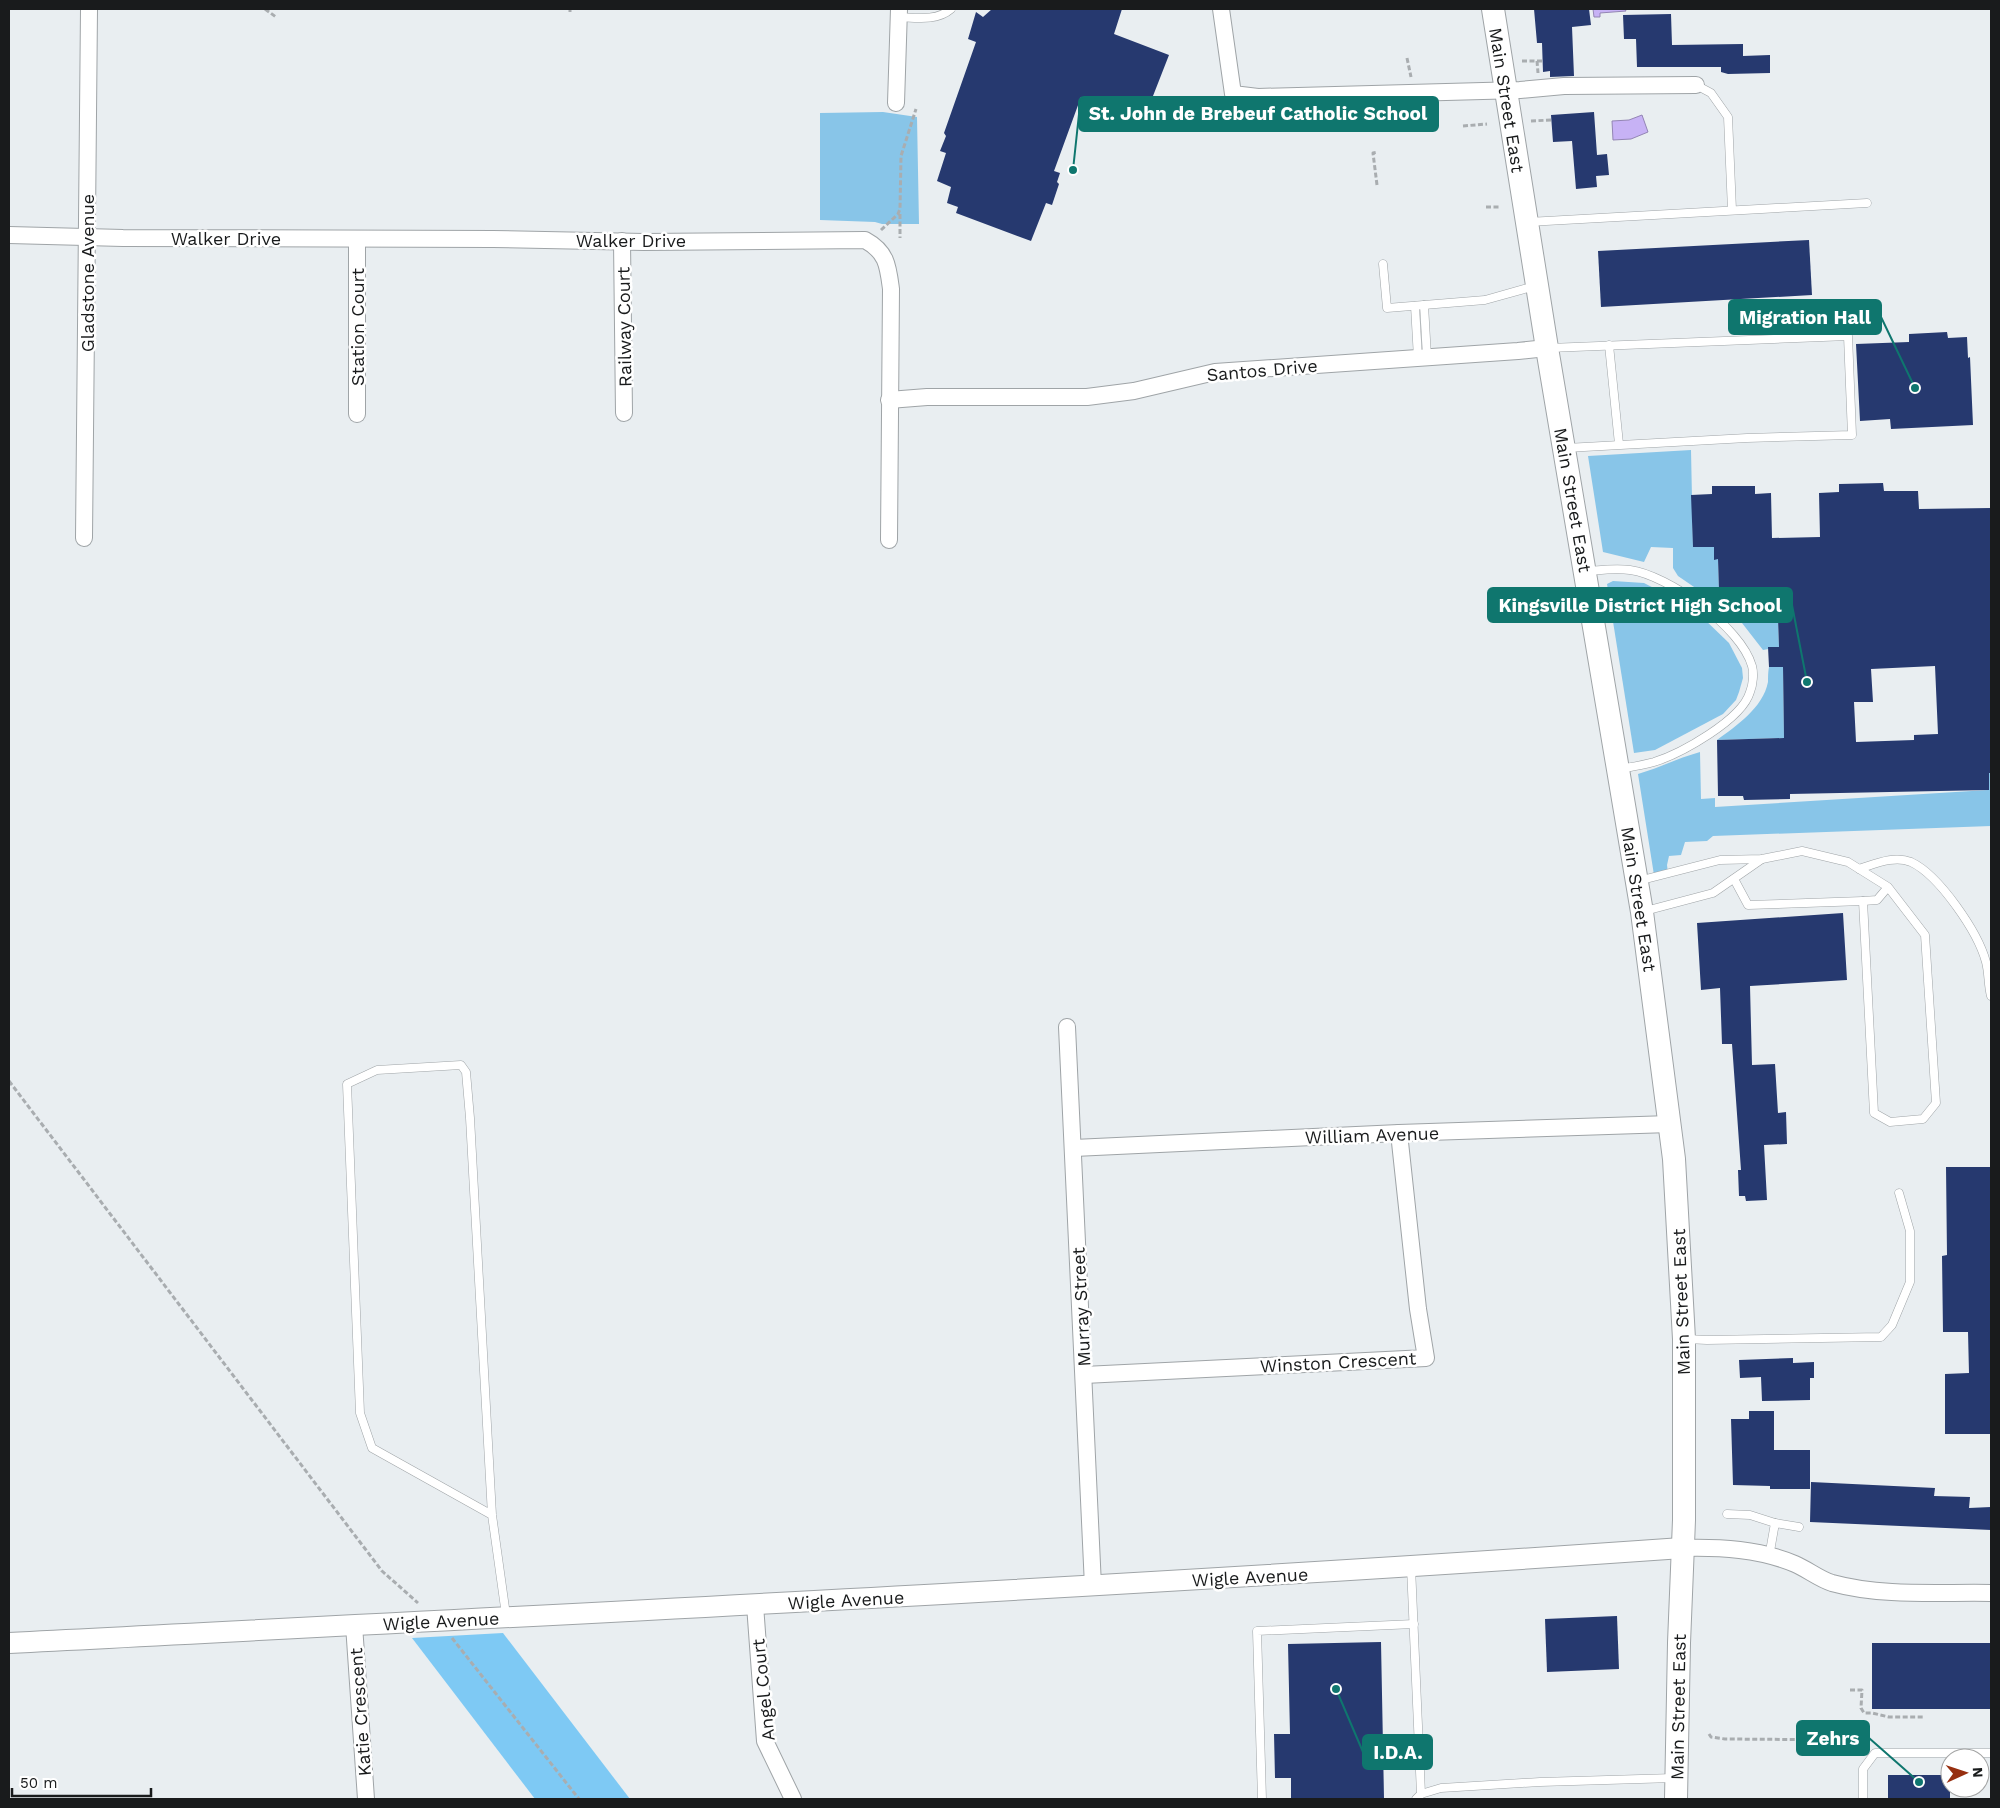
<svg xmlns="http://www.w3.org/2000/svg" width="2000" height="1808" font-family="'Work Sans',sans-serif">
	<style>
		.green { fill: #88c5e8 }
		.forest { fill: #7ec9f4 }
		.water { fill: #c7b2f5; stroke: #9385b4 }
		.building { fill: #26396f; fill-rule: evenodd }
		.lines { fill: none; stroke-linecap: round; stroke-linejoin: round }
		.service-casing { stroke: #9fa4a7; stroke-width: 9 }
		.minor-casing { stroke: #9fa4a7; stroke-width: 18 }
		.tertiary-casing { stroke: #9fa4a7; stroke-width: 22 }
		.secondary-casing { stroke: #9fa4a7; stroke-width: 24 }
		.path { stroke: #a9adb0; stroke-width: 3; stroke-dasharray: 5 2.5; stroke-linecap: butt }
		.service { stroke: #fff; stroke-width: 8 }
		.minor { stroke: #fff; stroke-width: 16 }
		.tertiary { stroke: #fff; stroke-width: 20 }
		.secondary { stroke: #fff; stroke-width: 22 }
		.labels { text-anchor: middle; dominant-baseline: central; stroke-width: 5; stroke-linejoin: round; paint-order: stroke }
		.street-label { font-size: 18px; fill: #191b1c; stroke: #fff }
		.leader { fill: none; stroke: #0f766e; stroke-width: 2 }
		.callout-dot { fill: #0f766e; stroke: #fff; stroke-width: 2 }
		.callout { fill: #0f766e; stroke: #0f766e; stroke-width: 2 }
		.callout-label { font-size: 19px; text-anchor: middle; font-weight: bold; fill: #fff }
	</style>
	<rect width="100%" height="100%" fill="#e9eef1"/>
	<g class="green">
		<path d="M883,112l34,5 2,107h-37l-7,-2 -55,-2v-107z"/>
		<path d="M1691,450l2,97h21v12h4l1,32 51,-1v2h7l2,55 -16,3 -21,-27 -26,-21 -38,-26 -5,-8v-20l-22,-1 -7,15 -41,-10 -15,-96z"/>
		<path d="M1613,581l31,2 37,19 20,14 28,27 13,25 1,10 -4,14 -3,8 -13,14 -68,36 -21,3 -27,-169z"/>
		<path d="M1769,667h14l1,71 -67,2c19,-14 46,-32 51,-58 0,-5 0,-10 1,-15z"/>
		<path d="M1700,752l1,47 14,-1v9l273,-17 1,-17h2v53l-278,10 -6,5 -22,1 -4,13 -12,1 -2,9 1,8 -14,2 -16,-101c21,-6 40,-16 62,-22z"/>
	</g>
	<path class="forest" d="M503,1633l127,166h-95l-123,-161z"/>
	<g class="water">
		<path d="M1593,9h32l1,2 -26,2v4h-6z"/>
		<path d="M1642,115l6,17 -17,7 -18,1 -1,-19 17,-1z"/>
	</g>
	<g class="building">
		<path d="M992,9h130l-8,25 55,21 -25,64 -63,-22 -27,74 6,2 -3,9 2,2 -7,21 -6,-2 -15,38 -75,-28 2,-6 -11,-4 4,-16 -14,-6 9,-28 -6,-2 6,-15 -2,-3 32,-91 -8,-3 8,-27 7,5z"/>
		<path d="M1534,9h55l2,16 -19,2 2,49 -24,1v-6l-7,1 -1,-29h-5z"/>
		<path d="M1671,14l1,31 71,-1v12l27,-1v18l-42,1 -7,-2v-5h-84l-1,-28h-12l-1,-24z"/>
		<path d="M1594,112l3,43 10,-1 2,21 -13,1 1,11 -21,2 -4,-48 -19,1 -2,-27z"/>
		<path d="M1809,240l3,55 -211,12 -3,-56z"/>
		<path d="M1947,332l1,6 19,-1 1,21 2,-1 3,68 -82,4 -1,-10 -30,2 -4,-77 53,-2v-8z"/>
		<path d="M1883,483l1,8h34l1,18 72,-1v265h-2v17l-199,4v5l-46,1 -1,-4h-25l-1,-56 67,-2 -1,-71h-14l-1,-20h11l-2,-55h-7v-2l-51,1 -1,-32 -4,1v-13h-21l-2,-52 21,-1v-8h43v8l16,-1 1,45 48,-1 -1,-44 20,-1v-8zM1935,666l3,68 -24,1v5l-58,2 -2,-40h19l-2,-33z"/>
		<path d="M1843,913l4,67 -97,6 2,79 23,-1 3,49 8,-1 1,32 -23,1 3,55 -21,1 -1,-5h-6l-1,-26h3l-9,-126h-10l-2,-56 -19,2 -4,-67z"/>
		<path d="M1946,1167h45v267h-46v-60l24,-1 -1,-41h-25l-1,-76 5,-1z"/>
		<path d="M1793,1358v5l21,-1v16h-4v22l-48,1 -1,-24 -21,1 -1,-18z"/>
		<path d="M1749,1411h25v39h36v39h-40v-3l-37,-1 -2,-66h18z"/>
		<path d="M1811,1482l124,6 -1,8 36,1 -1,11 22,-1v23l-181,-8z"/>
		<path d="M1617,1616l2,53 -72,3 -2,-53z"/>
		<path d="M1381,1642l3,156 -93,1v-21h-16l-1,-44h16l-2,-90z"/>
		<rect x="1872" y="1643" width="119" height="66"/>
		<rect x="1888" y="1775" width="62" height="24"/>
	</g>
	<g class="lines">
		<defs>
			<g id="service">
				<path d="M900,17c18,1 37,4 51,-8"/>
				<path d="M1696,85l15,8 17,24 4,93"/>
				<path d="M1528,222l339,-19"/>
				<path d="M1383,264l4,44 98,-8 50,-14"/>
				<path d="M1424,305l3,52"/>
				<path d="M1415,306l3,52"/>
				<path d="M1609,345l10,99"/>
				<path d="M1549,348l299,-12 4,99 -105,3 -181,10"/>
				<path d="M1588,571c13,-1 28,-3 42,-1 38,5 111,57 122,96 2,7 1,19 -2,26 -8,28 -70,62 -96,70 -11,3 -23,5 -34,7"/>
				<path d="M1859,869c16,-5 35,-14 52,-7 28,13 67,70 75,100 3,11 2,23 5,34"/>
				<path d="M1734,879l14,26 115,-4"/>
				<path d="M1638,881l82,-21 42,-1 40,-8 46,11 40,25 37,48 11,168 -13,16 -33,3 -16,-9 -11,-212 14,-1 11,-13"/>
				<path d="M1645,911l68,-18 49,-34"/>
				<path d="M1686,1339l21,1 174,-3 11,-12 18,-43v-51l-11,-38"/>
				<path d="M1727,1514l23,1 25,8 -6,34"/>
				<path d="M492,1515l-120,-67 -12,-35 -13,-329 30,-14 84,-5 5,7 4,46 22,397 14,100"/>
				<path d="M1775,1523l24,4"/>
				<path d="M1411,1567l10,227"/>
				<path d="M1262,1799l-5,-168 157,-7"/>
				<path d="M1416,1799l5,-5 20,-6 99,-6 134,-4"/>
				<path d="M1863,1799v-30l12,-16h116"/>
			</g>
			<g id="minor">
				<path d="M1221,9l12,85 25,3 262,-7 44,-4 132,-1"/>
				<path d="M896,103l3,-94"/>
				<path d="M9,235l114,3 370,1 151,3 221,-2c22,12 23,26 26,49l-2,251"/>
				<path d="M357,239v175"/>
				<path d="M622,241l2,172"/>
				<path d="M889,400l38,-3h160l47,-6 81,-19 303,-21 29,-3"/>
				<path d="M84,538l5,-529"/>
				<path d="M1067,1027l26,559"/>
				<path d="M1074,1148l325,-15 271,-9"/>
				<path d="M1084,1375l342,-17 -8,-49 -19,-176"/>
				<path d="M1682,1548c38,-1 78,1 113,16 12,5 24,15 37,19 51,14 107,9 159,10"/>
				<path d="M755,1605l10,136 28,58"/>
				<path d="M354,1625l12,174"/>
			</g>
			<path id="tertiary" d="M9,1643c558,-29 1116,-56 1673,-95"/>
			<path id="secondary" d="M1493,9l54,339 95,564 32,247 10,180v181l-5,123 -3,156"/>
		</defs>
		<use href="#service" class="service-casing"/>
		<use href="#minor" class="minor-casing"/>
		<use href="#tertiary" class="tertiary-casing"/>
		<use href="#secondary" class="secondary-casing"/>
		<g class="path">
			<path d="M265,9l11,8"/>
			<path d="M570,12v-3"/>
			<path d="M1407,58l4,19"/>
			<path d="M1522,61h21"/>
			<path d="M1537,61l1,12"/>
			<path d="M1531,121l20,-1"/>
			<path d="M1463,126l24,-2"/>
			<path d="M1377,185l-4,-32 5,-1"/>
			<path d="M1486,207h15"/>
			<path d="M900,214v24"/>
			<path d="M881,230l17,-16 2,-5 1,-53 15,-47"/>
			<path d="M9,1081l373,490 36,32"/>
			<path d="M452,1638l127,161"/>
			<path d="M1850,1690h12l-1,18 3,5h8l17,4h34"/>
			<path d="M1862,1725l5,15"/>
			<path d="M1709,1734l2,3 14,2 146,1"/>
		</g>
		<use href="#service" class="service"/>
		<use href="#minor" class="minor"/>
		<use href="#tertiary" class="tertiary"/>
		<use href="#secondary" class="secondary"/>
	</g>
	<g class="labels">
		<g class="street-label">
			<text transform="translate(1507 100) rotate(81)">Main Street East</text>
			<text x="226" y="238">Walker Drive</text>
			<text x="631" y="240">Walker Drive</text>
			<text transform="translate(87 273) rotate(-90)">Gladstone Avenue</text>
			<text transform="translate(357 327) rotate(-90)">Station Court</text>
			<text transform="translate(624 327) rotate(-91)">Railway Court</text>
			<text transform="translate(1262 370) rotate(-5)">Santos Drive</text>
			<text transform="translate(1573 500) rotate(80)">Main Street East</text>
			<text transform="translate(1639 899) rotate(81)">Main Street East</text>
			<text transform="translate(1372 1135) rotate(-2)">William Avenue</text>
			<text transform="translate(1681 1302) rotate(-92)">Main Street East</text>
			<text transform="translate(1081 1307) rotate(-93)">Murray Street</text>
			<text transform="translate(1338 1362) rotate(-3)">Winston Crescent</text>
			<text transform="translate(1250 1577) rotate(-3)">Wigle Avenue</text>
			<text transform="translate(846 1600) rotate(-3)">Wigle Avenue</text>
			<text transform="translate(441 1621) rotate(-3)">Wigle Avenue</text>
			<text transform="translate(763 1690) rotate(-96)">Angel Court</text>
			<text transform="translate(1678 1707) rotate(-89)">Main Street East</text>
			<text transform="translate(360 1712) rotate(-94)">Katie Crescent</text>
		</g>
	</g>
	<path class="leader" d="M1073 170L1079 114M1915 388L1881 317M1807 682L1792 605M1919 1782L1869 1738M1336 1689L1363 1752"/>
	<g class="callout-dot">
		<circle cx="1073" cy="170" r="5"/>
		<circle cx="1915" cy="388" r="5"/>
		<circle cx="1807" cy="682" r="5"/>
		<circle cx="1919" cy="1782" r="5"/>
		<circle cx="1336" cy="1689" r="5"/>
	</g>
	<g class="callout">
		<rect x="1079" y="97" width="359" height="34" rx="5"/>
		<rect x="1729" y="300" width="152" height="34" rx="5"/>
		<rect x="1488" y="588" width="304" height="34" rx="5"/>
		<rect x="1797" y="1721" width="72" height="34" rx="5"/>
		<rect x="1363" y="1735" width="69" height="34" rx="5"/>
	</g>
	<g class="callout-label">
		<text x="1258" y="120">St. John de Brebeuf Catholic School</text>
		<text x="1805" y="324">Migration Hall</text>
		<text x="1640" y="612">Kingsville District High School</text>
		<text x="1833" y="1745">Zehrs</text>
		<text x="1398" y="1759">I.D.A.</text>
	</g>
	<rect width="2000" height="1808" fill="none" stroke="#191b1c" stroke-width="20"/>
	<g transform="translate(1965 1773) rotate(87)"><circle r="24" fill="#ffffff" stroke="#a3a4a4"/>
	<path d="M0-4L9 19L0 12L-9 19Z" fill="#972f10"/>
	<text y="-8" font-size="14" font-weight="bold" text-anchor="middle" fill="#191b1c">N</text>
	</g>
	<path d="M12 1788v8h139v-8" fill="none" stroke="#191b1c" stroke-width="2.5"/>
	<text x="20" y="1788" font-size="15" fill="#191b1c" stroke="#ffffff" stroke-width="4" paint-order="stroke">50 m</text>
</svg>
